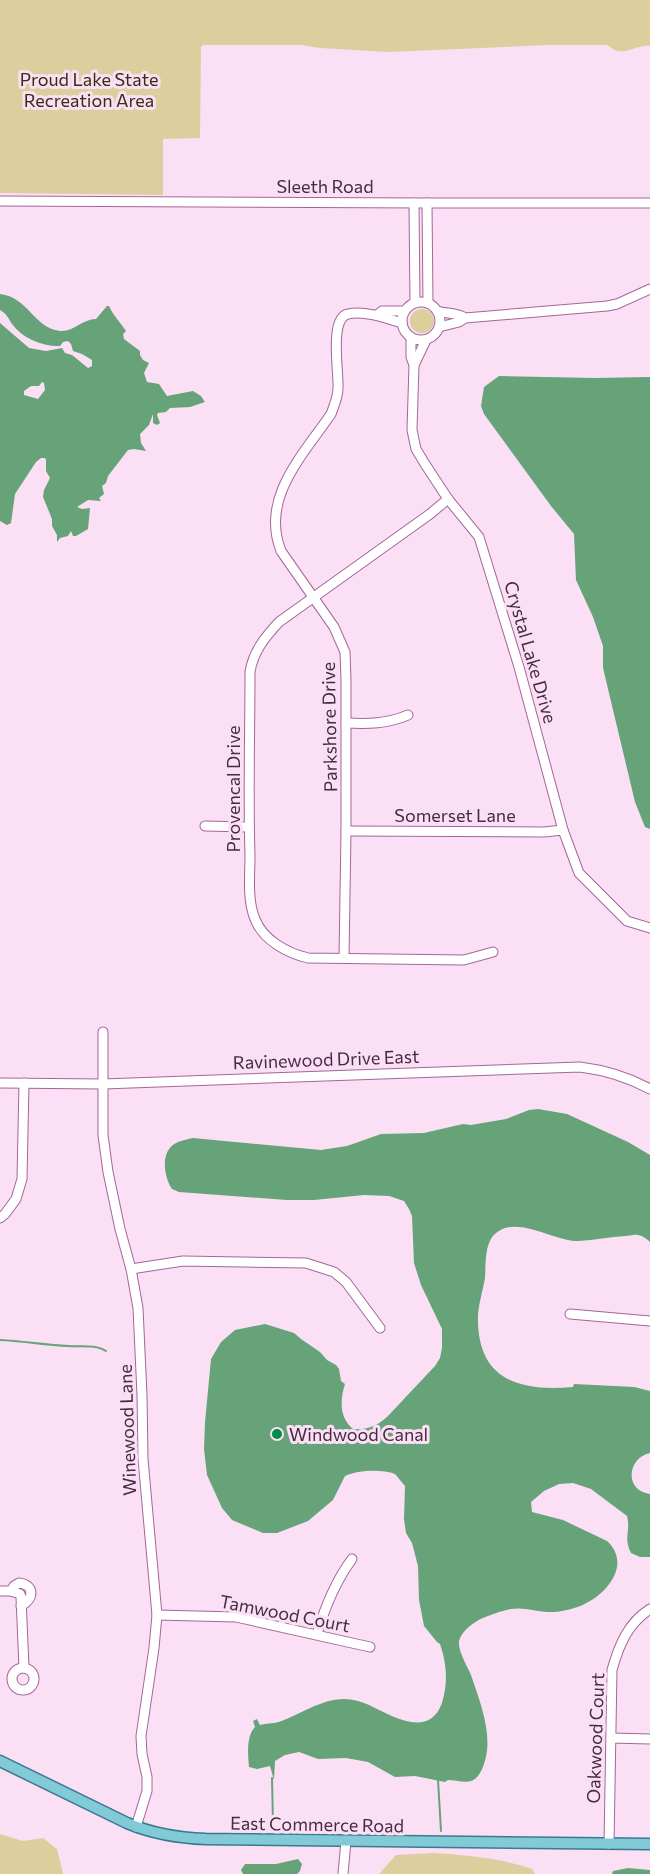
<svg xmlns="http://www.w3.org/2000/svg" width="650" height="1874" font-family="Commissioner,sans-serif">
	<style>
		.green { fill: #ddce9e }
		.water { fill: #66a379; fill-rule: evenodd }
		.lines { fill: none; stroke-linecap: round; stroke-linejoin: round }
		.stream { stroke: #66a379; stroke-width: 2 }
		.minor-casing { stroke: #a4669a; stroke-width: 11 }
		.major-casing { stroke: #387b91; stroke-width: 13 }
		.minor { stroke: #fff; stroke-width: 9 }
		.major { stroke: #83cad7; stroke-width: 10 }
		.poi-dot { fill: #008c4a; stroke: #fbdff5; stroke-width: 2 }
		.labels { text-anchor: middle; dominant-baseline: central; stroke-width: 6; stroke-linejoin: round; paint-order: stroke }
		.park-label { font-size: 18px; fill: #372e10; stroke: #fbdff5 }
		.street-label { font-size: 18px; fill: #462b42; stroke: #fbdff5 }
		.poi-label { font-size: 18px; fill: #462b42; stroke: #fbdff5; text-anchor: start }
	</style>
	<rect width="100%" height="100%" fill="#fbdff5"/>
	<g class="green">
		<path d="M0,0h650v46c-13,-3 -28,14 -42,-1h-60l-160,7 -68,-4 -19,-3h-98l-2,2 -1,91 -37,1v56l-163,-2z"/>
		<circle cx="422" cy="321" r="12"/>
		<path d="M0,1834l23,7 20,-3 14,11 6,25h-63z"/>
		<path d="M433,1853c33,2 67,5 99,16l3,5h-156l17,-19z"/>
	</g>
	<g class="water">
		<path d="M0,294c28,3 34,34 60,37 14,1 22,-12 36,-12l11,-13h2c4,9 11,16 17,25l-3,3 1,5 16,12v4l3,5 6,3 -5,10 3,9 12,2 8,12 26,-5 8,5 4,6 -15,5 -20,1 -4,4 -8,1 -1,2 3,8 -3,2 -4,-2v-9l-4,11 -9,9 1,9 5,8 -12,-2 -6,1 -20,26 -2,7 -4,3 2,8 -5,4 2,3 -13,-1 -11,7 5,2 8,-1 -2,21 -12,7h-3l-2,-5 -3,5 -8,2 -3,4v-7l-5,-9v-7l-9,-22 1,-7 6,-12 -4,-7v-11l-1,-2h-4l-5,4 -21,32 -4,29 -4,2 -7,-4v-198l29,25 17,3 16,-3 3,5 7,2 16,13 4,-2v-6l-10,-6 -9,-3 -2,-7 -3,-3 -5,1 -3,4c-16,1 -37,-7 -48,-22 -4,-6 -5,-10 -12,-14zM42,382l2,1 1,7 -7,9 -14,-4v-4l7,-5h8z"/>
		<path d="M499,376l96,2 55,-1v452l-5,-2 -10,-25 -32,-134v-22l-10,-29 -17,-37 -2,-46 -23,-28 -67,-92 -3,-8 3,-19z"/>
		<path d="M538,1109l29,5 61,28 22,13v87c-3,-3 -7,-6 -12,-7 -4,-1 -9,1 -13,1 -15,1 -31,4 -46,5 -23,1 -59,-24 -80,-10 -15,8 -13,32 -14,47 -2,12 -6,24 -7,36 -2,64 38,78 95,73l1,-3 60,3 16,4v62c-23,5 -26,38 0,41v63h-10l-9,-4c-8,-16 0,-22 -4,-37l-36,-27 -18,-6 -14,1 -15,7 -13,11 1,10 31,8 44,21c10,9 13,21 8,33 -11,25 -41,39 -68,38 -12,-1 -24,-5 -36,-3 -7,1 -28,8 -34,12 -7,4 -16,12 -18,20 -1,11 8,24 12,34 9,27 23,61 13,89 -2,6 -6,15 -13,17 -7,2 -16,-1 -23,-1l-3,2 -30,-6 -20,1 -27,-15 -22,-4 -28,1 -19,-7 -14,3 -10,6 -1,19 -4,-14 -13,3 -8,-2c-1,-12 -3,-31 6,-40l-2,-6 4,-2 3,6c6,-2 13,-1 19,-3 20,-7 42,-23 65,-23 9,0 19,3 27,7 21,10 58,33 71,-3 6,-20 5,-39 -2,-59l-3,-2 -13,-16 -5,-26 -1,-34 -6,-23 -6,-10 -2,-14 1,-33 -10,-12c-13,-5 -37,-4 -50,2l-12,24 -25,21 -31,12h-14l-31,-13 -10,-12 -15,-33 -3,-26 1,-27 6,-63 10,-17 14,-12 30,-6 29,9 7,6 19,13 7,8 9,5 3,4 2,12 4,3c-5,16 -6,33 8,45 14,1 24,-3 34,-12l48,-51 5,-8 2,-10v-19l-21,-44 -7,-22 -2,-47 -3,-7 -5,-8 -15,-5 -25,-1 -50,5h-27l-108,-8 -7,-3c-9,-14 -12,-40 6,-47 5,-2 10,-3 15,-4l128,12 26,-4 34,-12 43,-1 39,-9 8,1 35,-6 23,-9z"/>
		<path d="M298,1859l4,5 -2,7 -3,3h-54l-2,-4 4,-6h31z"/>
		<path d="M628,1868l22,2v4h-38l1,-3z"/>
	</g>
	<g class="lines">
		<g class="stream">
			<path d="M0,1340c23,1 45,5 68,6 12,1 28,-2 38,5"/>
			<path d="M272,1778l1,45"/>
			<path d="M438,1780l3,51"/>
		</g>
		<defs>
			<g id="minor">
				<path d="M0,201l427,2h223"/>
				<path d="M414,203l1,100"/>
				<path d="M427,203l1,100"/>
				<circle cx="421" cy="321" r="19"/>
				<path d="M437,311c10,3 20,1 28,7"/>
				<path d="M377,315l5,-4h22"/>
				<path d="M439,327l20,-5 6,-4 142,-12 10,-2 33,-15"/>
				<path d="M411,338v19l3,8 -2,65 4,19 9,15 23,35 31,38 40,130 44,163 16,43 48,48 23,7"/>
				<path d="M414,365l12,-25"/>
				<path d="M448,499l-18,15 -151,108c-14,15 -26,30 -29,50 0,61 -2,122 0,183 0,20 -3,45 5,64 8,21 32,34 53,39l156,2 29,-8"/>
				<path d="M346,723c22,1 41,1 62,-8"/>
				<path d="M205,826l44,1"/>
				<path d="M346,831l198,1 19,-2"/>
				<path d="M344,958l2,-127v-151l-1,-28 -11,-25 -53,-76c-21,-53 22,-96 50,-137 3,-8 7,-17 7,-26 1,-16 -9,-70 10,-74 16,-4 38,4 54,9"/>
				<path d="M103,1032v103l5,37 12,57 11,40 7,39 4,87 1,64 14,156 -3,33 -13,88 1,18 5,23v14l-11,36"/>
				<path d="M0,1083l103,1 477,-17c24,3 48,10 70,22"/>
				<path d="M0,1218l5,-4 11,-15 6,-20 2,-96"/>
				<path d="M131,1269l52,-8 123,2 28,9 12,10 34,46"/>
				<path d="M570,1314l80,7"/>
				<path d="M0,1591h11l9,3 1,3 3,71"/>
				<path d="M11,1591l3,-5 5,-3c16,2 15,16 2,23"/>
				<path d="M157,1615l79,2 134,30"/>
				<path d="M317,1634c8,-27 18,-52 35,-75"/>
				<circle cx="23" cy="1679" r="11"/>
				<path d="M611,1738l39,1"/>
				<path d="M609,1844l3,-174c7,-25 16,-47 38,-61"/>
				<path d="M343,1874l3,-33"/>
			</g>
			<path id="major" d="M0,1761l127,62c26,11 51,15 79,16l444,5"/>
		</defs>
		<use href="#minor" class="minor-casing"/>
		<use href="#major" class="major-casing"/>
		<use href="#minor" class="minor"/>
		<use href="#major" class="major"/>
	</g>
	<circle class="poi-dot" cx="277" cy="1434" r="6"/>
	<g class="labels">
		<g class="park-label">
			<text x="89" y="79">Proud Lake State<tspan x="89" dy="21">Recreation Area</tspan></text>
		</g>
		<g class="street-label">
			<text x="325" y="186">Sleeth Road</text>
			<text transform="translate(531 652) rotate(74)">Crystal Lake Drive</text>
			<text transform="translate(329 727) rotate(-91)">Parkshore Drive</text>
			<text transform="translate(233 789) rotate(-90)">Provencal Drive</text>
			<text x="455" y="815">Somerset Lane</text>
			<text transform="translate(326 1059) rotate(-2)">Ravinewood Drive East</text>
			<text transform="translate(127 1430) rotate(-92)">Winewood Lane</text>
			<text transform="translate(285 1613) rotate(11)">Tamwood Court</text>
			<text transform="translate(595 1738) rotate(-88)">Oakwood Court</text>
			<text transform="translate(317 1824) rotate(1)">East Commerce Road</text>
		</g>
		<g class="poi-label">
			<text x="289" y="1434">Windwood Canal</text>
		</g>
	</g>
</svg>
